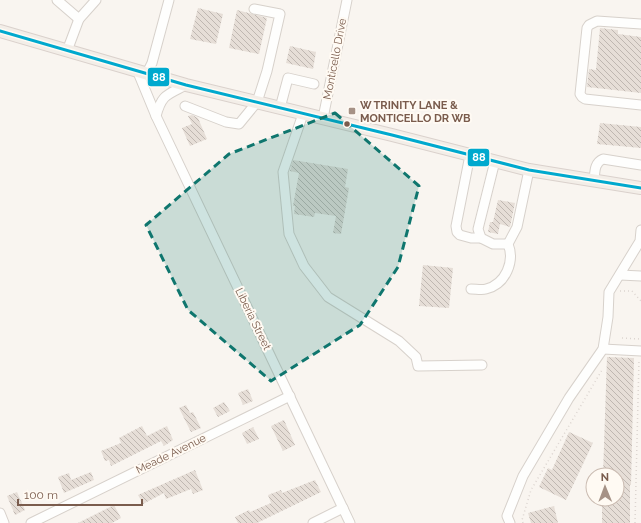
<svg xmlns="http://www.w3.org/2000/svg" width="641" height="523" font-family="Raleway,sans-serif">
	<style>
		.building { fill: url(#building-back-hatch) }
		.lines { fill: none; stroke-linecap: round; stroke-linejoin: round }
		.minor-casing { stroke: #d7d1cb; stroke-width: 11 }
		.major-casing { stroke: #dad1cc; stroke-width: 14 }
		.path { stroke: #dcd5d0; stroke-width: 1.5; stroke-dasharray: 1 3; stroke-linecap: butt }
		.minor { stroke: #fefefd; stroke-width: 9 }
		.major { stroke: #f3eee8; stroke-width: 12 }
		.bus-1-casing { stroke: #fffaf3; stroke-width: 6 }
		.bus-1 { stroke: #00a9ce; stroke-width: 3 }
		.marked { fill: #0f766e; fill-opacity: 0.2; stroke: #0f766e; stroke-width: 3; stroke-dasharray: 8 5; stroke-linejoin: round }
		.poi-dot { fill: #a69286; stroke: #fffaf3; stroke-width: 1.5 }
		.bus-dot { fill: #7a5c4d; stroke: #fffaf3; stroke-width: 1.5 }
		.labels { text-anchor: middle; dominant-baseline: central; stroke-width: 4; stroke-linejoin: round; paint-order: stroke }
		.street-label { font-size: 11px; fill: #7a5c4d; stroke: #fffaf3 }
		.poi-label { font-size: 11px; font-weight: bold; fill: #7a5c4d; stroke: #fffaf3; text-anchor: start }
		.line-badge { stroke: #fffaf3; stroke-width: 1.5 }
		.badge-label { font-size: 11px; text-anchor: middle; font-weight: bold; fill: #fff }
	</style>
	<defs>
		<pattern id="building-back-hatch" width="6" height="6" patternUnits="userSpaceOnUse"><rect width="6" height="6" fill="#e6ded7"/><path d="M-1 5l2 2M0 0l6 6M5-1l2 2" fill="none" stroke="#bfb7b1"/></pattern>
	</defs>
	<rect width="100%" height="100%" fill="#f9f5f0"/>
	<g class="building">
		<path d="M198,8l25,6 -7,30 -26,-5z"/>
		<path d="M237,10l30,8 -8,36 -30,-6z"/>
		<path d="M600,28l18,2v4l23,3v56l-54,-6 2,-18 7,1z"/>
		<path d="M290,46l26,6 -3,17 -27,-6z"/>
		<path d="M192,115l6,3 9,21 -17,7 -8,-18 10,-4 -4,-8z"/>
		<path d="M600,123l41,4v21l-44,-4z"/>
		<path d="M293,160l55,9 -3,18 4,1 -8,46 -8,-1 3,-17 -21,-3 -1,4 -20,-3 1,-8h-2l6,-33 -9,-2z"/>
		<path d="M498,200l17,3 -5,24 -10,-3 -2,10 -10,-2 2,-10h3z"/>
		<path d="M423,265l30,3 -4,40 -30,-2z"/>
		<path d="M607,357l27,1 -3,127h-1v38h-28v-24h15v-24h-14z"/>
		<path d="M248,389l5,12 -10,4 -5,-12z"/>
		<path d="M224,402l6,9 -12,6 -5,-9z"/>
		<path d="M186,405l4,8 3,-1 8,16 -10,4 -12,-24z"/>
		<path d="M284,420l11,25 -12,6 -12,-25z"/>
		<path d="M142,426l5,10 20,-10 6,14 -9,6 -3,-5 -50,25 -2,-6 -4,1 -4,-10 20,-8 -2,-5z"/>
		<path d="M253,427l6,12 -12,5 -5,-11z"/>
		<path d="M569,432l24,11 -27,57 -27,-13 9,-19 4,2z"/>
		<path d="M195,470l8,20 -10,4 -2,-5 -25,10 -2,-6 -21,11 -5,-9z"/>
		<path d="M91,472l3,8 -30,13 -6,-16 11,-4 2,7z"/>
		<path d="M315,480l6,12 -64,31h-19l-3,-6 14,-7 1,2 21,-9 -3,-8 13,-5 1,3z"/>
		<path d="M17,492l8,18 -10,5 -8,-19z"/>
		<path d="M114,505l7,13 -9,5h-34z"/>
		<path d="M554,506l4,17h-27l-3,-10z"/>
	</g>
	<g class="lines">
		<defs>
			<g id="minor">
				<path d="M57,0l22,19"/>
				<path d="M641,24l-44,-3 -8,4 -2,3 -7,66 2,3 3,2 56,6"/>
				<path d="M67,51l12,-32 17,-19"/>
				<path d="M137,70l19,46 194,407"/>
				<path d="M147,73l5,-10 17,-63"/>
				<path d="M185,106l41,16 13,2 18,-22 10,-31 13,-57 -26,-5"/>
				<path d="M280,108l8,-30 26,6"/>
				<path d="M303,114l-20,58 6,62 15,32 24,31 71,44 17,16 2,9 64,-1"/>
				<path d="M156,116c6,-22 11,-21 30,-31"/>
				<path d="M323,118l24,-118"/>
				<path d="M470,155l-14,71 1,6 3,3 11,3h10l12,6h15"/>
				<path d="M594,181c1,-9 0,-18 9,-22l38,6"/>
				<path d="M481,238l-3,-9 17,-68"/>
				<path d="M620,275l21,1"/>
				<path d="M471,289c5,0 11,1 15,0 20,-5 29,-28 22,-45l9,-17 12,-57"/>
				<path d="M603,349l38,2"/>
				<path d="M0,513l4,10"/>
				<path d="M31,523l259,-127"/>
				<path d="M313,523l30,-15"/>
				<path d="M510,523l-3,-7 16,-40 46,-78 34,-49 5,-32 1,-25 31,-51 1,-11"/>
			</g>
			<path id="major" d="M0,31l186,54 206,50 137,35 112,18"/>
		</defs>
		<use href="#minor" class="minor-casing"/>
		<use href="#major" class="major-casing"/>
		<g class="path">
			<path d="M620,291h12l9,10"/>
			<path d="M622,338l19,1"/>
			<path d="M523,523l-1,-3 9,-30 71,-120"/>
			<path d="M635,523l4,-164"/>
		</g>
		<use href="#minor" class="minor"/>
		<use href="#major" class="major"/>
		<defs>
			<path id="bus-1" d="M0,31l186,54 206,50 137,35 112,18"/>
		</defs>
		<use href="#bus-1" class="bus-1-casing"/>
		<use href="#bus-1" class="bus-1"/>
	</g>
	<path class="marked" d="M335,113l84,73 -21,81 -38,58 -89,56 -83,-71 -42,-85 83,-71z"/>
	<rect class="poi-dot" x="348" y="107" width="8" height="8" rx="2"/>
	<circle class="bus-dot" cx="347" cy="124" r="3.5"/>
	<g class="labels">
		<g class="street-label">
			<text transform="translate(335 59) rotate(-79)">Monticello Drive</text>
			<text transform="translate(253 319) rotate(64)">Liberia Street</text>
			<text transform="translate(171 454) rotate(-26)">Meade Avenue</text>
		</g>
		<g class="poi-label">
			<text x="360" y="105">W TRINITY LANE &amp;<tspan x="360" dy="13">MONTICELLO DR WB</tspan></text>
		</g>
	</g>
	<g class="line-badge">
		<rect x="147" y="67" width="23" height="20" rx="4" fill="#00a9ce"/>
		<rect x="467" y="148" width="23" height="19" rx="4" fill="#00a9ce"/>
	</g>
	<g class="badge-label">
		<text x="159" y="81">88</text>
		<text x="479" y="161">88</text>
	</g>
	<g transform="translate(605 487) rotate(359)"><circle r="19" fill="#fffaf3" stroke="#cabbb1"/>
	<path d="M0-3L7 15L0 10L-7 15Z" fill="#a69286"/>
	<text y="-6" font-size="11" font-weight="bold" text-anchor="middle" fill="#7a5c4d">N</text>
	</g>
	<path d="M18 499v6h124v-6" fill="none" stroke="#7a5c4d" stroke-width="2"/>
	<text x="24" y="499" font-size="12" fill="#7a5c4d" stroke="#fffaf3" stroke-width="3" paint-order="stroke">100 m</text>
</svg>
